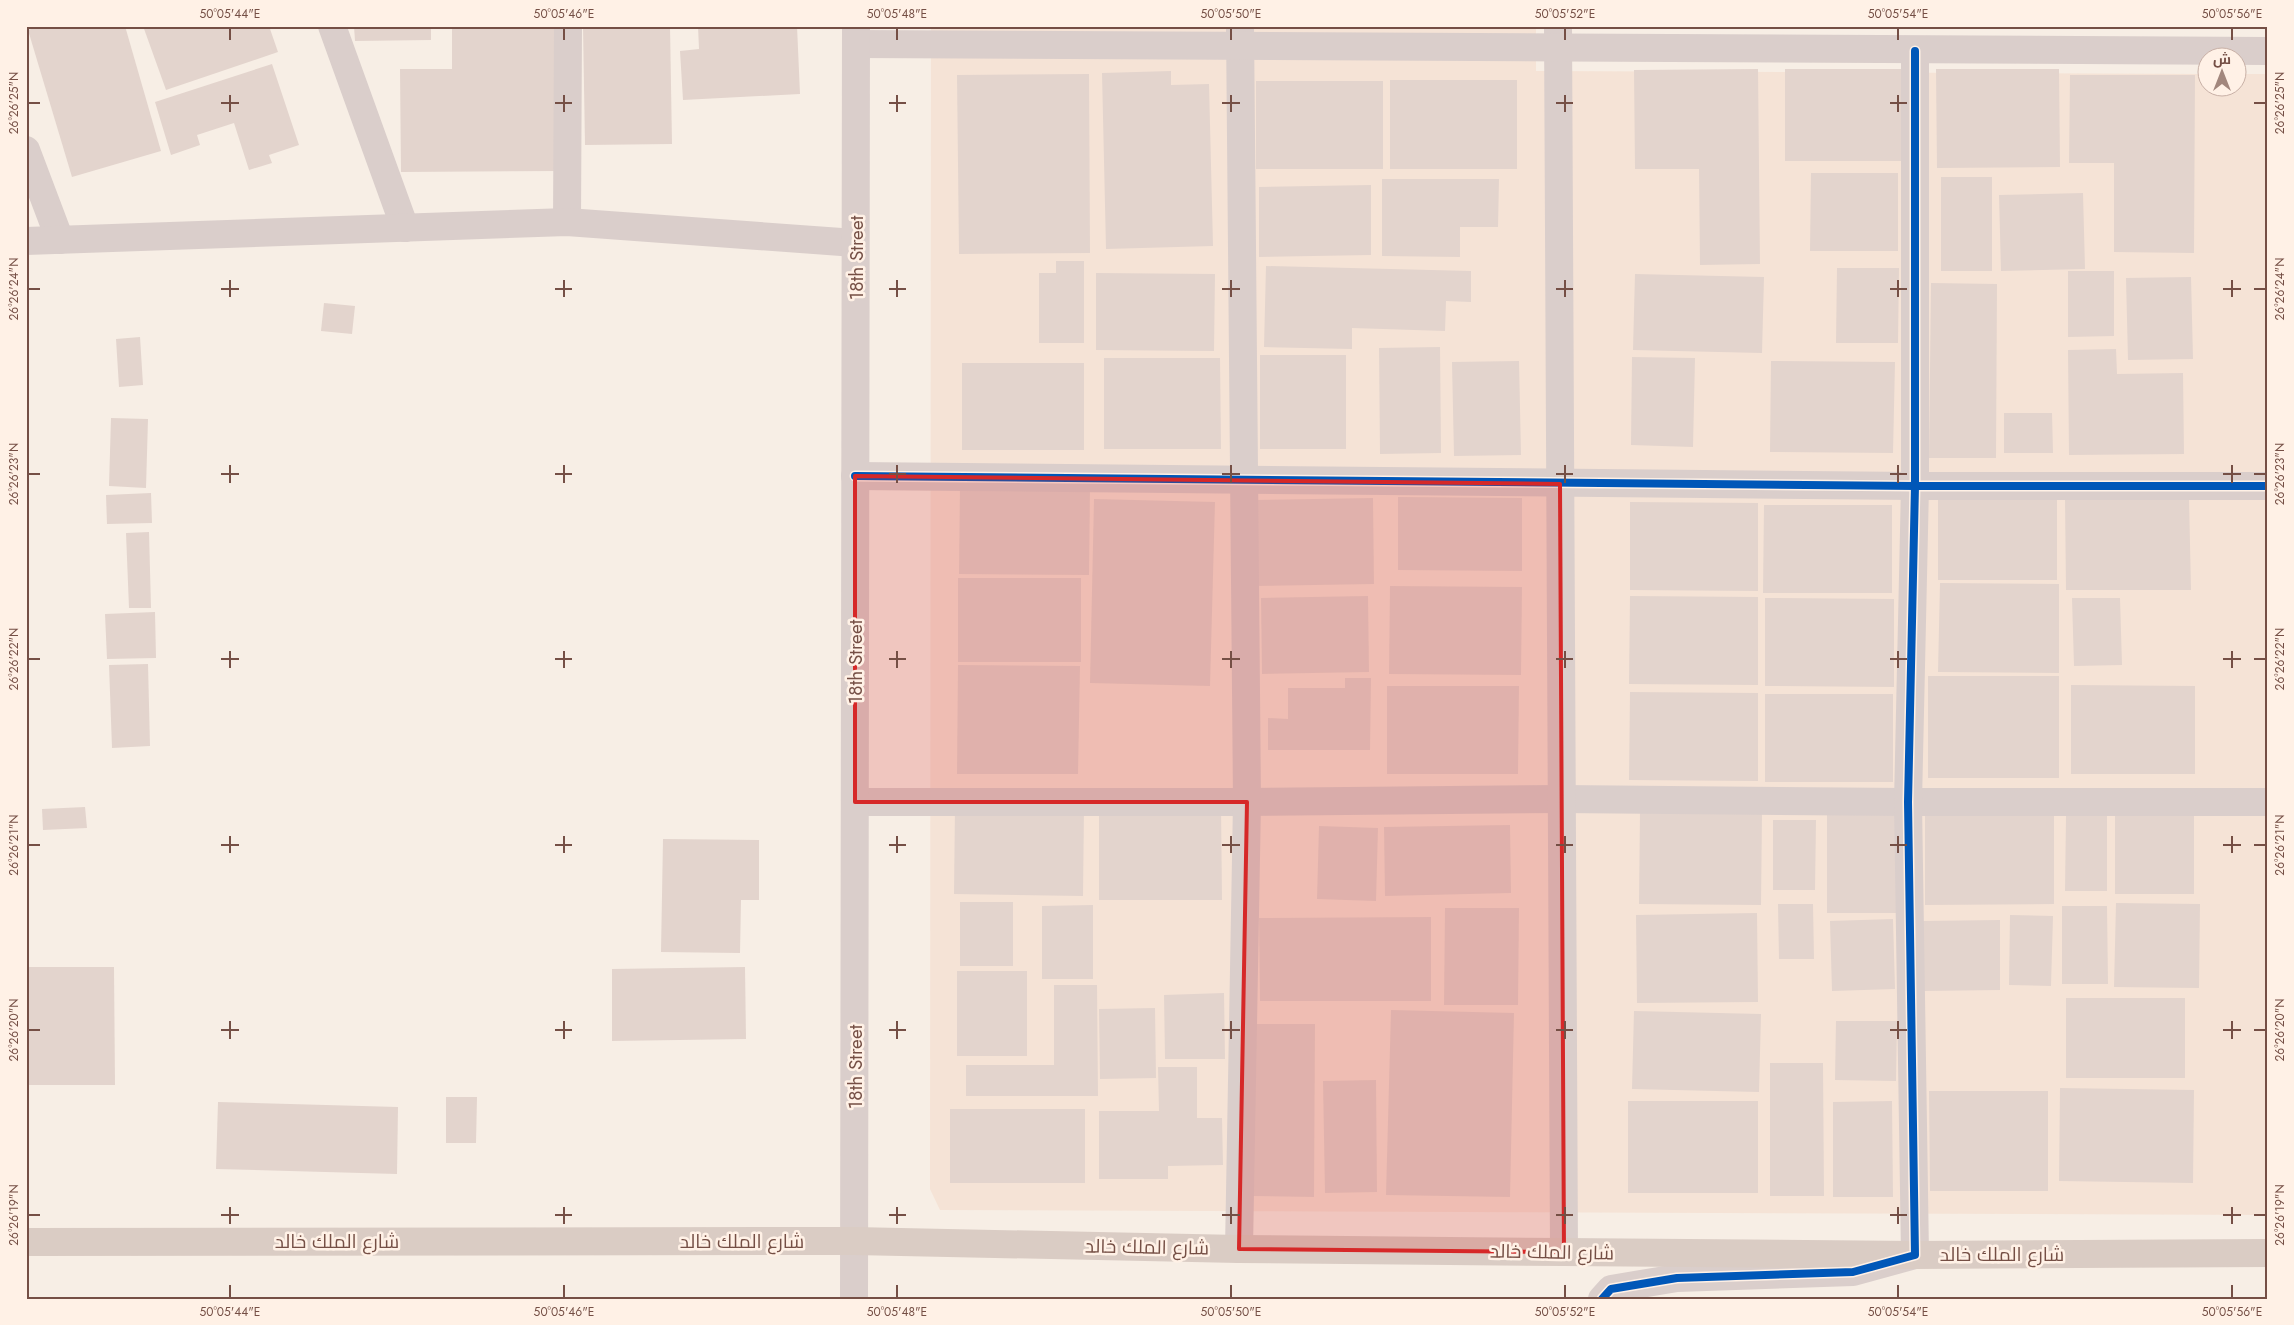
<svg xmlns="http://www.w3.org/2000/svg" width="2294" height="1325" font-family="Jost,Cairo,sans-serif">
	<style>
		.residential { fill: #f5e3d6 }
		.building { fill: #e3d4cd }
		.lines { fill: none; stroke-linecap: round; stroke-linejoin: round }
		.street { stroke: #dacecb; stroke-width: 28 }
		.secondary { stroke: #dacecb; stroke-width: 28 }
		.primary { stroke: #daccc4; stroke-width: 28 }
		.cycleway-casing { stroke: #fff1e6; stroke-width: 11 }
		.cycleway { stroke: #0057b8; stroke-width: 8 }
		.marked { fill: #d62828; fill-opacity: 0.2; stroke: #d62828; stroke-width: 4; stroke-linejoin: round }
		.ticks { fill: none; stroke: #754f45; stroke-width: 2 }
		.labels { text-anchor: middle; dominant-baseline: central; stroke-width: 5; stroke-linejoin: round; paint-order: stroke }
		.street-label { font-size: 19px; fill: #754f45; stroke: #fff1e6 }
		.neatline { fill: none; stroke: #754f45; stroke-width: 2 }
		.ticks-label { font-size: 12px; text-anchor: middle; fill: #754f45 }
	</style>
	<rect width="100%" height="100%" fill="#f7eee5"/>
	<path class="residential" d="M931,26h605v45l670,3v14h30l1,-14h31v1141l-1328,-5 -10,-21z"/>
	<g class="building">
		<path d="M41,26h84l36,125 -89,26 -44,-147z"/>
		<path d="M143,26h126l9,26 -112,38z"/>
		<path d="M354,26h77v14l-76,1z"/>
		<path d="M452,26h107v145l-158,1 -1,-103h52z"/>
		<path d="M583,26h87l2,118 -87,1z"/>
		<path d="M698,26h99l3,68 -117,6 -3,-49 19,-2z"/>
		<path d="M272,64l27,81 -30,10 3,8 -23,7 -15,-47 -37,12 3,10 -29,10 -16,-53z"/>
		<path d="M1758,69l2,195 -60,1 -1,-96h-64l-1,-99z"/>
		<rect x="1785" y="69" width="116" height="92"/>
		<path d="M1936,69h123l1,98 -123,1z"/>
		<path d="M1171,71v14l38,-1 4,162 -107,3 -4,-176z"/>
		<path d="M1089,74l1,179 -131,1 -2,-179z"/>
		<path d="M2070,75h125l-1,178 -80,-1v-89h-45z"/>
		<rect x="1390" y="80" width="127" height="89"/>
		<rect x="1256" y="81" width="127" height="88"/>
		<path d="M1811,173h87v78h-88z"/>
		<rect x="1941" y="177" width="51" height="94"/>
		<path d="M1382,179h117l-1,48h-38v30l-78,-1z"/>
		<path d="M1371,185v70l-112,2v-70z"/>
		<path d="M2083,193l2,76 -84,2 -2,-76z"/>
		<path d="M1056,261h28v82h-45v-70h17z"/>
		<path d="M1266,266l205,5v31l-25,-1 -1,30 -93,-3v21l-88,-2z"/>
		<path d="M1837,268h62l-1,75h-62z"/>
		<path d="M2068,271h46v65l-46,1z"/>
		<path d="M1096,273l119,1 -1,77 -118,-1z"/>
		<path d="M1635,274l129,3 -2,76 -129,-3z"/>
		<path d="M2191,277l2,82 -65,1 -2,-82z"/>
		<path d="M1931,283l66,1 -1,174h-67z"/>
		<path d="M324,303l31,3 -3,28 -31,-3z"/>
		<path d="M140,337l3,48 -24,2 -3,-48z"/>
		<path d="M1440,347l1,106 -61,1 -1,-106z"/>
		<path d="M2116,349l1,25 66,-1 1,81 -115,1 -1,-105z"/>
		<rect x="1260" y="355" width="86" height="94"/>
		<path d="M1632,357l63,1 -2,89 -62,-2z"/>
		<path d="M1104,358h116l1,91h-117z"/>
		<path d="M1519,361l2,94 -67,1 -2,-94z"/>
		<path d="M1771,361l124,1 -2,91 -123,-1z"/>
		<rect x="962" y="363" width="122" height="87"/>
		<path d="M2004,413h48l1,40h-49z"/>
		<path d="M111,418l37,1 -2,69 -37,-2z"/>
		<path d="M960,486l130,2 -1,87 -130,-1z"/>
		<path d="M151,493l1,30 -45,1 -1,-29z"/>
		<rect x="1938" y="496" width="119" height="84"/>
		<path d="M1398,497l124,1v73l-124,-1z"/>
		<path d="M1373,498l1,86 -120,2 -2,-86z"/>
		<path d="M2065,498h124l2,92h-125z"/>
		<path d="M1094,499l121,3 -5,184 -120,-3z"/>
		<path d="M1630,502l128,1v88l-128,-1z"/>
		<path d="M1764,505h128v88h-129z"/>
		<path d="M149,532l2,76h-22l-3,-75z"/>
		<rect x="958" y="578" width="123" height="84"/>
		<path d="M1940,583l119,1v89l-121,-1z"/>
		<path d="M1390,586l132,1 -1,88 -132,-1z"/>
		<path d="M1368,596l1,76 -107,2 -1,-76z"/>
		<path d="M1630,596l128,1v88l-129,-1z"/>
		<path d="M1765,598l129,1v88l-129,-1z"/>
		<path d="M2072,598h48l2,67 -48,1z"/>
		<path d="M155,612l1,46 -49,1 -2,-45z"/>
		<path d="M148,664l2,82 -38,2 -3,-83z"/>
		<path d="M958,665l122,1 -2,108h-121z"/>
		<rect x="1928" y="676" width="131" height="102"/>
		<path d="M1345,678h26l-1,72h-102v-32l20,1v-31h57z"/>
		<path d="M2071,685l124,1v88h-124z"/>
		<path d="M1387,686h132l-1,88h-131z"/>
		<path d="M1630,692l128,1v88l-129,-1z"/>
		<rect x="1765" y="694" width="128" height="88"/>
		<path d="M955,806l129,2 -1,88 -129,-2z"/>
		<path d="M1099,806h122l1,94h-123z"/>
		<path d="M85,807l2,21 -44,2 -1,-21z"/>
		<rect x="2115" y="811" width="79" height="83"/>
		<path d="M1640,812h122l-1,93 -122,-1z"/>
		<path d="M1827,813h72l-1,100h-71z"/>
		<path d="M1925,814h129v90l-129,1z"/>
		<path d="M2066,816h41v75h-42z"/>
		<path d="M1773,820h43l-1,70h-42z"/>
		<path d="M1510,825l1,68 -126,3 -1,-69z"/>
		<path d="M1319,826l59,2 -2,73 -59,-2z"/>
		<path d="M663,839l96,1v60h-18l-1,53 -79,-1z"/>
		<rect x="960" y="902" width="53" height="64"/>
		<path d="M2116,903l84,1 -1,84 -85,-1z"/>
		<path d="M1778,904h35l1,55h-35z"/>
		<path d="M1093,905v74h-51v-73z"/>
		<path d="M2062,906h45l1,78h-46z"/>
		<path d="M1445,908h74l-1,97h-74z"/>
		<path d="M1757,913l1,89 -121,1 -1,-88z"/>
		<path d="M2010,915l43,1 -2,70 -42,-1z"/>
		<path d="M1431,917v84h-171l-1,-83z"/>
		<path d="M1893,919l2,70 -63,2 -2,-70z"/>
		<path d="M2000,920v70l-77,1 -1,-70z"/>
		<path d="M26,967h88l1,118h-89z"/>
		<path d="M745,967l1,72 -134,2v-72z"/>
		<rect x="957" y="971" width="70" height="85"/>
		<path d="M1054,985h43l1,111h-132v-31h88z"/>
		<path d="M1224,993l1,66h-60l-1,-64z"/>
		<rect x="2066" y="998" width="119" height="80"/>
		<path d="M1155,1008l1,70 -56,1 -1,-70z"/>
		<path d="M1391,1010l123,3 -4,184 -124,-2z"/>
		<path d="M1634,1011l127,3 -2,78 -127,-3z"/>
		<path d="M1836,1021h61l-1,60 -61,-1z"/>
		<path d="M1253,1024h62l-1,173 -62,-1z"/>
		<path d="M1770,1063h53l1,133h-54z"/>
		<path d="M1158,1067h39v51h25l1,47 -55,1v13h-69v-68h60z"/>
		<path d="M1376,1080l1,112 -52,1 -2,-112z"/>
		<path d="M2060,1088l134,2 -1,93 -134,-2z"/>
		<path d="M1929,1091h119v100h-118z"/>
		<path d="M446,1097h31l-1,46h-30z"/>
		<rect x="1628" y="1101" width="130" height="92"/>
		<path d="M1892,1101l1,96h-60v-95z"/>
		<path d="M218,1102l180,5 -1,67 -181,-5z"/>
		<rect x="950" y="1109" width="135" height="74"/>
	</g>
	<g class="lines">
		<g class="street">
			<path d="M26,150l34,90"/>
			<path d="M567,222l1,-196"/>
			<path d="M855,476l1060,10h353"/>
			<path d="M855,802h392l314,-3 347,3h360"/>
			<path d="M1239,1249l8,-447 -7,-776"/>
			<path d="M1602,1299l9,-10 66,-11 176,-6 62,-17 -7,-453 7,-316v-435"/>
		</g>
		<g class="secondary">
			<path d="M332,26l73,202"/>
			<path d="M1558,26l6,1226"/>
			<path d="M856,44c471,0 941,7 1412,7"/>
			<path d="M26,241l541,-19 288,21"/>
			<path d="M854,1299l2,-1273"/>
		</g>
		<path class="primary" d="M26,1242l828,-1 385,8 325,3 351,3 353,-2"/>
		<defs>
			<g id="cycleway">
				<path d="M855,476l1060,10h353"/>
				<path d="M1602,1299l9,-10 66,-11 176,-6 62,-17 -7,-453 7,-316v-435"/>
			</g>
		</defs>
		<use href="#cycleway" class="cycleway-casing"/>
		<use href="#cycleway" class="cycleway"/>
	</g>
	<path class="marked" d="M855,476l705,8 4,768 -325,-3 8,-447h-392z"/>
	<path class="ticks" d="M230,28v12M564,28v12M897,28v12M1231,28v12M1565,28v12M1898,28v12M2232,28v12M230,95v17M564,95v17M897,95v17M1231,95v17M1565,95v17M1898,95v17M28,103h12M221,103h18M555,103h17M889,103h17M1222,103h18M1556,103h17M1890,103h17M2254,103h12M230,280v17M564,280v17M897,280v17M1231,280v17M1565,280v17M1898,280v17M2232,280v17M28,289h12M221,289h18M555,289h17M889,289h17M1222,289h18M1556,289h17M1890,289h17M2223,289h18M2254,289h12M230,465v18M564,465v18M897,465v18M1231,465v18M1565,465v18M1898,465v18M2232,465v18M28,474h12M221,474h18M555,474h17M889,474h17M1222,474h18M1556,474h17M1890,474h17M2223,474h18M2254,474h12M230,651v17M564,651v17M897,651v17M1231,651v17M1565,651v17M1898,651v17M2232,651v17M28,659h12M221,659h18M555,659h17M889,659h17M1222,659h18M1556,659h17M1890,659h17M2223,659h18M2254,659h12M230,836v17M564,836v17M897,836v17M1231,836v17M1565,836v17M1898,836v17M2232,836v17M28,845h12M221,845h18M555,845h17M889,845h17M1222,845h18M1556,845h17M1890,845h17M2223,845h18M2254,845h12M230,1021v18M564,1021v18M897,1021v18M1231,1021v18M1565,1021v18M1898,1021v18M2232,1021v18M28,1030h12M221,1030h18M555,1030h17M889,1030h17M1222,1030h18M1556,1030h17M1890,1030h17M2223,1030h18M2254,1030h12M230,1207v17M564,1207v17M897,1207v17M1231,1207v17M1565,1207v17M1898,1207v17M2232,1207v17M28,1215h12M221,1215h18M555,1215h17M889,1215h17M1222,1215h18M1556,1215h17M1890,1215h17M2223,1215h18M2254,1215h12M230,1285v13M564,1285v13M897,1285v13M1231,1285v13M1565,1285v13M1898,1285v13M2232,1285v13"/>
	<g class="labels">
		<g class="street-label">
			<text transform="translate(856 258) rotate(-90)">18th Street</text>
			<text transform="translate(855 662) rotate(-90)">18th Street</text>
			<text transform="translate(855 1067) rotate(-90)">18th Street</text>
			<text x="337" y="1241">شارع الملك خالد</text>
			<text x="742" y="1241">شارع الملك خالد</text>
			<text transform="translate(1147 1247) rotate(1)">شارع الملك خالد</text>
			<text transform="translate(1552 1252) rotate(1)">شارع الملك خالد</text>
			<text x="2002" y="1254">شارع الملك خالد</text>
		</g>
	</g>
	<rect width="2294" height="1325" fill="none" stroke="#fff1e6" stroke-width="55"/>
	<g transform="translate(2222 72)"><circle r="24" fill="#fff1e6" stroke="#c8b0a6"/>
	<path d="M0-4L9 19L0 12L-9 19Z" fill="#a2877d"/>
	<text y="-8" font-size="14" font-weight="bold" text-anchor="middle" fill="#754f45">ش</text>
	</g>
	<rect x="28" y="28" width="2238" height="1270" class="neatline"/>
	<g class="ticks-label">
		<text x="230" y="18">50°05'44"E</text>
		<text x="564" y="18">50°05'46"E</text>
		<text x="897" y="18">50°05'48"E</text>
		<text x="1231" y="18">50°05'50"E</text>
		<text x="1565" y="18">50°05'52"E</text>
		<text x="1898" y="18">50°05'54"E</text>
		<text x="2232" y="18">50°05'56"E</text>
		<text transform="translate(14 103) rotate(-90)" y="4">26°26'25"N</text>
		<text transform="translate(2280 103) rotate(-90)" y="4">26°26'25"N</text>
		<text transform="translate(14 289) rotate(-90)" y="4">26°26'24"N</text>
		<text transform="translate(2280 289) rotate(-90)" y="4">26°26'24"N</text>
		<text transform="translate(14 474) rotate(-90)" y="4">26°26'23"N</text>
		<text transform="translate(2280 474) rotate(-90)" y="4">26°26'23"N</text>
		<text transform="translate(14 659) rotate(-90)" y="4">26°26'22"N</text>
		<text transform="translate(2280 659) rotate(-90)" y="4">26°26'22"N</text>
		<text transform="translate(14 845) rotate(-90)" y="4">26°26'21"N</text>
		<text transform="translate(2280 845) rotate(-90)" y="4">26°26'21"N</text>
		<text transform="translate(14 1030) rotate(-90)" y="4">26°26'20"N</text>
		<text transform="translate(2280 1030) rotate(-90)" y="4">26°26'20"N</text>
		<text transform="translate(14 1215) rotate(-90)" y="4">26°26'19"N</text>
		<text transform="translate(2280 1215) rotate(-90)" y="4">26°26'19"N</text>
		<text x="230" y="1316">50°05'44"E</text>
		<text x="564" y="1316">50°05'46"E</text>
		<text x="897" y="1316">50°05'48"E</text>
		<text x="1231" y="1316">50°05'50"E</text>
		<text x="1565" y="1316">50°05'52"E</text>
		<text x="1898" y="1316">50°05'54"E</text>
		<text x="2232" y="1316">50°05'56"E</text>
	</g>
</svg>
